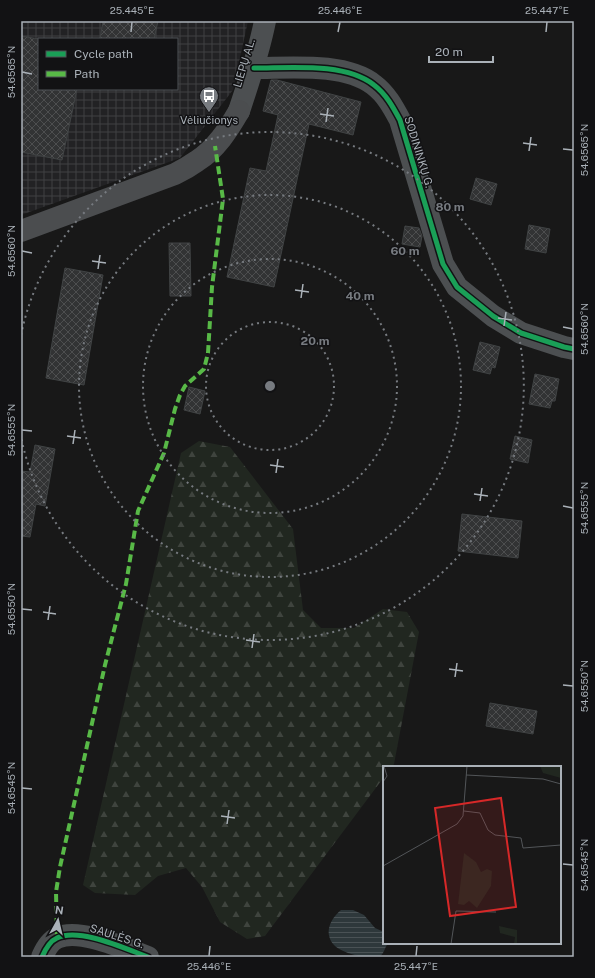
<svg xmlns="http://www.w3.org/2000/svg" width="595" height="978" font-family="'Public Sans',sans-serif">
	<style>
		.industrial { fill: url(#industrial-grid); fill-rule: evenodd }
		.forest { fill: url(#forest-firs) }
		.water { fill: url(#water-rules) }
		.building { fill: url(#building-cross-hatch); stroke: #404344 }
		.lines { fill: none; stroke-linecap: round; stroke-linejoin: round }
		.minor { stroke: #4c4f51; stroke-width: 22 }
		.secondary { stroke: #4b4d4f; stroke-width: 22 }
		.quiet { stroke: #58b947; stroke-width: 4; stroke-dasharray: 8 4; stroke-linecap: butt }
		.cycleway-casing { stroke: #121214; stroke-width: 8 }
		.cycleway { stroke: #1a9f57; stroke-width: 5 }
		.ticks { fill: none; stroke: #aab1b8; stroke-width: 1.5 }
		.ring { fill: none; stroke: #777b80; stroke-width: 2; stroke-dasharray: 2 4 }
		.labels { text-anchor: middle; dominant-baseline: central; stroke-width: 3; stroke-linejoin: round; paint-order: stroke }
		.street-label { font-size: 11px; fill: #aab1b8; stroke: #121214 }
		.poi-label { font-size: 11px; fill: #aab1b8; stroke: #121214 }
		.inset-road { fill: none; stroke: #525558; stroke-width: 1 }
		.view { fill: #d62828; fill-opacity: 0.15; stroke: #d62828; stroke-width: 2 }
		.inset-edge { fill: none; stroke: #aab1b8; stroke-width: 2 }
		.centre { fill: #777b80; stroke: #121214; stroke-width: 2 }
		.ring-label { font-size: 12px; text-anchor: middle; font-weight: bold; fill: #777b80; stroke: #121214; stroke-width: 3; stroke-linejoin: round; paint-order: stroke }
		.neatline { fill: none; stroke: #aab1b8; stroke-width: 1.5 }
		.ticks-label { font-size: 10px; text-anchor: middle; fill: #aab1b8 }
	</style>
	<defs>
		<pattern id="industrial-grid" width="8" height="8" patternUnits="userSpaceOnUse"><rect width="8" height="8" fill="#222224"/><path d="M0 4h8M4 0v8" fill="none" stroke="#3f4042"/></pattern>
		<pattern id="forest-firs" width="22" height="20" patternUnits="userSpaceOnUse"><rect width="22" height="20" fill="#212720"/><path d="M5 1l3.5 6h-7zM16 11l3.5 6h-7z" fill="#3f443e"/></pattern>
		<pattern id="water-rules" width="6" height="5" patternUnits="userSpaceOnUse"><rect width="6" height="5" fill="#2e383b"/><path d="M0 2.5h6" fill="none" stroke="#4a5255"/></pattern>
		<pattern id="building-cross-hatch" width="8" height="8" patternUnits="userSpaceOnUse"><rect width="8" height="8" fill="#323334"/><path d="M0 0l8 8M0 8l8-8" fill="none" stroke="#4d4e4f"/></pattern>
	</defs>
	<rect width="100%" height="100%" fill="#181818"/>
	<path class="industrial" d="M21,21h227l-15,69 -53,68 -159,57zM39,39h138v50h-138z"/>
	<path class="forest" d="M199,441l31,6 63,82 10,81 18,18h33l29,-19 24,3 12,20 -25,132 -2,3h-8v10l-119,159 -18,3 -27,-17 -18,-35 -16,-19 -28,8 -23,19 -40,-2 -12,-8 98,-432z"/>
	<path class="water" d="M341,910h12l11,5 11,13 9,4v11h4c-3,4 -4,11 -8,13 -10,5 -38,-3 -45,-10 -12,-12 -5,-27 6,-36z"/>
	<g class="building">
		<path d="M103,21h55l-4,18h-54z"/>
		<path d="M21,36l18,3v50h38l-15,71 -41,-8z"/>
		<path d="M271,80h6l84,22 -8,33 -44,-11 -35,163 -47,-10 23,-109 16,3 12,-56 -15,-4z"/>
		<path d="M476,178l21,6 -6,21 -21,-6z"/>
		<path d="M529,225l21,4 -4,24 -21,-4z"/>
		<path d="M405,226l14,2 3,8 -2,11 -18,-3z"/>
		<path d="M169,243h21l1,53h-21z"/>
		<path d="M65,268l38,7 -19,110 -38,-7z"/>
		<path d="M480,342l20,5 -5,21 -3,-1 -2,7 -17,-4z"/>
		<path d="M535,374l24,5 -4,22h-3l-2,7 -21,-4z"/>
		<path d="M189,387l16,4 -5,23 -16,-4z"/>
		<path d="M515,436l17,4 -4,23 -18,-4z"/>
		<path d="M35,445l20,4 -10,57 -9,-2 -6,33 -9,-1v-65l9,1z"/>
		<path d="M462,514l60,7 -4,37 -60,-7z"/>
		<path d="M490,703l47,8 -4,23 -47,-8z"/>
	</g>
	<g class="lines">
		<g class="minor">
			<path d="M254,68c36,0 91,-6 120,17 12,9 19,22 26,35l43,144 14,23 36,29 28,17 43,14 10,2"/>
			<path d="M239,111c10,-30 20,-59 26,-90"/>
			<path d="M42,957c3,-7 8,-16 15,-19 22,-11 69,11 91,19"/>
		</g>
		<path class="secondary" d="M21,231l154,-57c8,-4 15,-8 22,-13 19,-12 31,-31 42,-50"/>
		<path class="quiet" d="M57,938l-1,-46 4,-25 45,-202 21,-81 12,-73 26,-58 11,-44 5,-14 5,-9 19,-17 4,-16 4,-66 11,-88 -8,-53"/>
		<defs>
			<g id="cycleway">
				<path d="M254,68c36,0 91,-6 120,17 12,9 19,22 26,35l43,144 14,23 36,29 28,17 43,14 10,2"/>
				<path d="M42,957c3,-7 8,-16 15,-19 22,-11 69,11 91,19"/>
			</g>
		</defs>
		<use href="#cycleway" class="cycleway-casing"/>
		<use href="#cycleway" class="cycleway"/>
	</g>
	<path class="ticks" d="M131,32l1,-10M338,32l2,-10M546,32l1,-10M22,72l10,2M320,114l14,2M326,122l2,-14M523,143l14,2M563,149l10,1M529,151l2,-14M22,251l10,2M92,261l14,2M98,269l2,-14M295,290l14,2M301,298l2,-14M498,318l14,2M504,326l2,-14M563,327l10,2M22,430l10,1M67,436l14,2M73,444l2,-14M270,465l14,2M276,473l2,-14M474,494l14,2M480,501l2,-13M563,506l10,2M22,609l10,1M43,612l13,2M48,620l2,-14M246,640l14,2M252,648l2,-14M449,669l14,2M455,677l2,-14M563,685l10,1M22,788l10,1M221,816l14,2M227,824l2,-14M563,864l10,1M209,956l1,-10M416,956l1,-10"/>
	<g class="ring">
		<circle cx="270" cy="386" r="64"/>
		<circle cx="270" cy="386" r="127"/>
		<circle cx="270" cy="386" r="191"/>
		<path d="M21 335A254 254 0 1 1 21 437"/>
	</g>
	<defs>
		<symbol id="bus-pin" viewBox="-11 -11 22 30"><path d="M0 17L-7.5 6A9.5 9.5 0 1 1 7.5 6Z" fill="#777b80" stroke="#121214"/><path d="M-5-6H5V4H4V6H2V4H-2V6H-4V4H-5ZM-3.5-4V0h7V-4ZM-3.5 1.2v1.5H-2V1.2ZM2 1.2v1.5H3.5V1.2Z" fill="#fff"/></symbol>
	</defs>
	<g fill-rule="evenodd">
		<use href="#bus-pin" x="198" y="85" width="22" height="30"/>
	</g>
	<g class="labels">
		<g class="street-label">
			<text transform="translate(244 63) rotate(-73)">LIEPŲ AL.</text>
			<text transform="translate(419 152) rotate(73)">SODININKŲ G.</text>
			<text transform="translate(117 936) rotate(18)">SAULĖS G.</text>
		</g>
		<g class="poi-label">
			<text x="209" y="120">Vėliučionys</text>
		</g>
	</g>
	<g transform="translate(383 766)">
		<rect width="178" height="178" fill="#181818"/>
		<path d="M81,87l12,9 5,10 6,-3 5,2 -1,15 -14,22 -8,-7 -5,4 -6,-1zM116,160l18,4v14h-3l1,-7 -15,-4z" fill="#212720"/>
		<path d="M157,0h21v12l-18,-5z" fill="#212720"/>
		<path class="inset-road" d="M83,9l77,4 18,5M0,16l4,-6 -3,-10M81,45l16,2 8,17 7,5 26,3 2,10 38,-3M80,50l4,-50M0,100l74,-42 6,-8M68,178l5,-33 40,1"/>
		<path class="view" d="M118,32l15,109 -66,9 -15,-108z"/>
		<rect width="178" height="178" class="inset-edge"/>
	</g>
	<circle cx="270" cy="386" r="6" class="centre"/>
	<g class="ring-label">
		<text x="450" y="211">80 m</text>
		<text x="405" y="255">60 m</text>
		<text x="360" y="300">40 m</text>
		<text x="315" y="345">20 m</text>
	</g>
	<rect width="595" height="978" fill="none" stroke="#121214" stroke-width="44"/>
	<rect x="38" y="38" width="140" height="52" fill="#121214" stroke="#4f5256"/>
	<rect x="46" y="51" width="20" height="6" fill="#1a9f57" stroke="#4f5256"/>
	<text x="74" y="58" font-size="12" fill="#aab1b8">Cycle path</text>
	<rect x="46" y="71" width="20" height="6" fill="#58b947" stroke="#4f5256"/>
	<text x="74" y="78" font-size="12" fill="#aab1b8">Path</text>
	<g transform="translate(58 920) rotate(8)" stroke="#121214" stroke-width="3" paint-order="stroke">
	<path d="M0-3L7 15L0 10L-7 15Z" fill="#aab1b8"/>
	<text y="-6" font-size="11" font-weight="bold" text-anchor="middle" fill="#aab1b8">N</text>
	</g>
	<path d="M429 56v6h64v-6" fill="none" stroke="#aab1b8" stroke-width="2"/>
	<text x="435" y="56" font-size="12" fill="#aab1b8" stroke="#121214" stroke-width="3" paint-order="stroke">20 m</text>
	<rect x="22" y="22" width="551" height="934" class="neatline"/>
	<g class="ticks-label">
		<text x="132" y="14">25.445°E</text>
		<text x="340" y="14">25.446°E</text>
		<text x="547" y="14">25.447°E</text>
		<text transform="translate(11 72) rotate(-90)" y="4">54.6565°N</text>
		<text transform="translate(584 150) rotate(-90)" y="4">54.6565°N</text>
		<text transform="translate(11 251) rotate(-90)" y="4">54.6560°N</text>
		<text transform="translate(584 329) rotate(-90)" y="4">54.6560°N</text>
		<text transform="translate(11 430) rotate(-90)" y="4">54.6555°N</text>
		<text transform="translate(584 508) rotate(-90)" y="4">54.6555°N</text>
		<text transform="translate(11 609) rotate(-90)" y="4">54.6550°N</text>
		<text transform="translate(584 686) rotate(-90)" y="4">54.6550°N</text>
		<text transform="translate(11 788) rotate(-90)" y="4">54.6545°N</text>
		<text transform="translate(584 865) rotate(-90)" y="4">54.6545°N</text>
		<text x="209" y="970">25.446°E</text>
		<text x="416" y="970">25.447°E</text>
	</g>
</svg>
